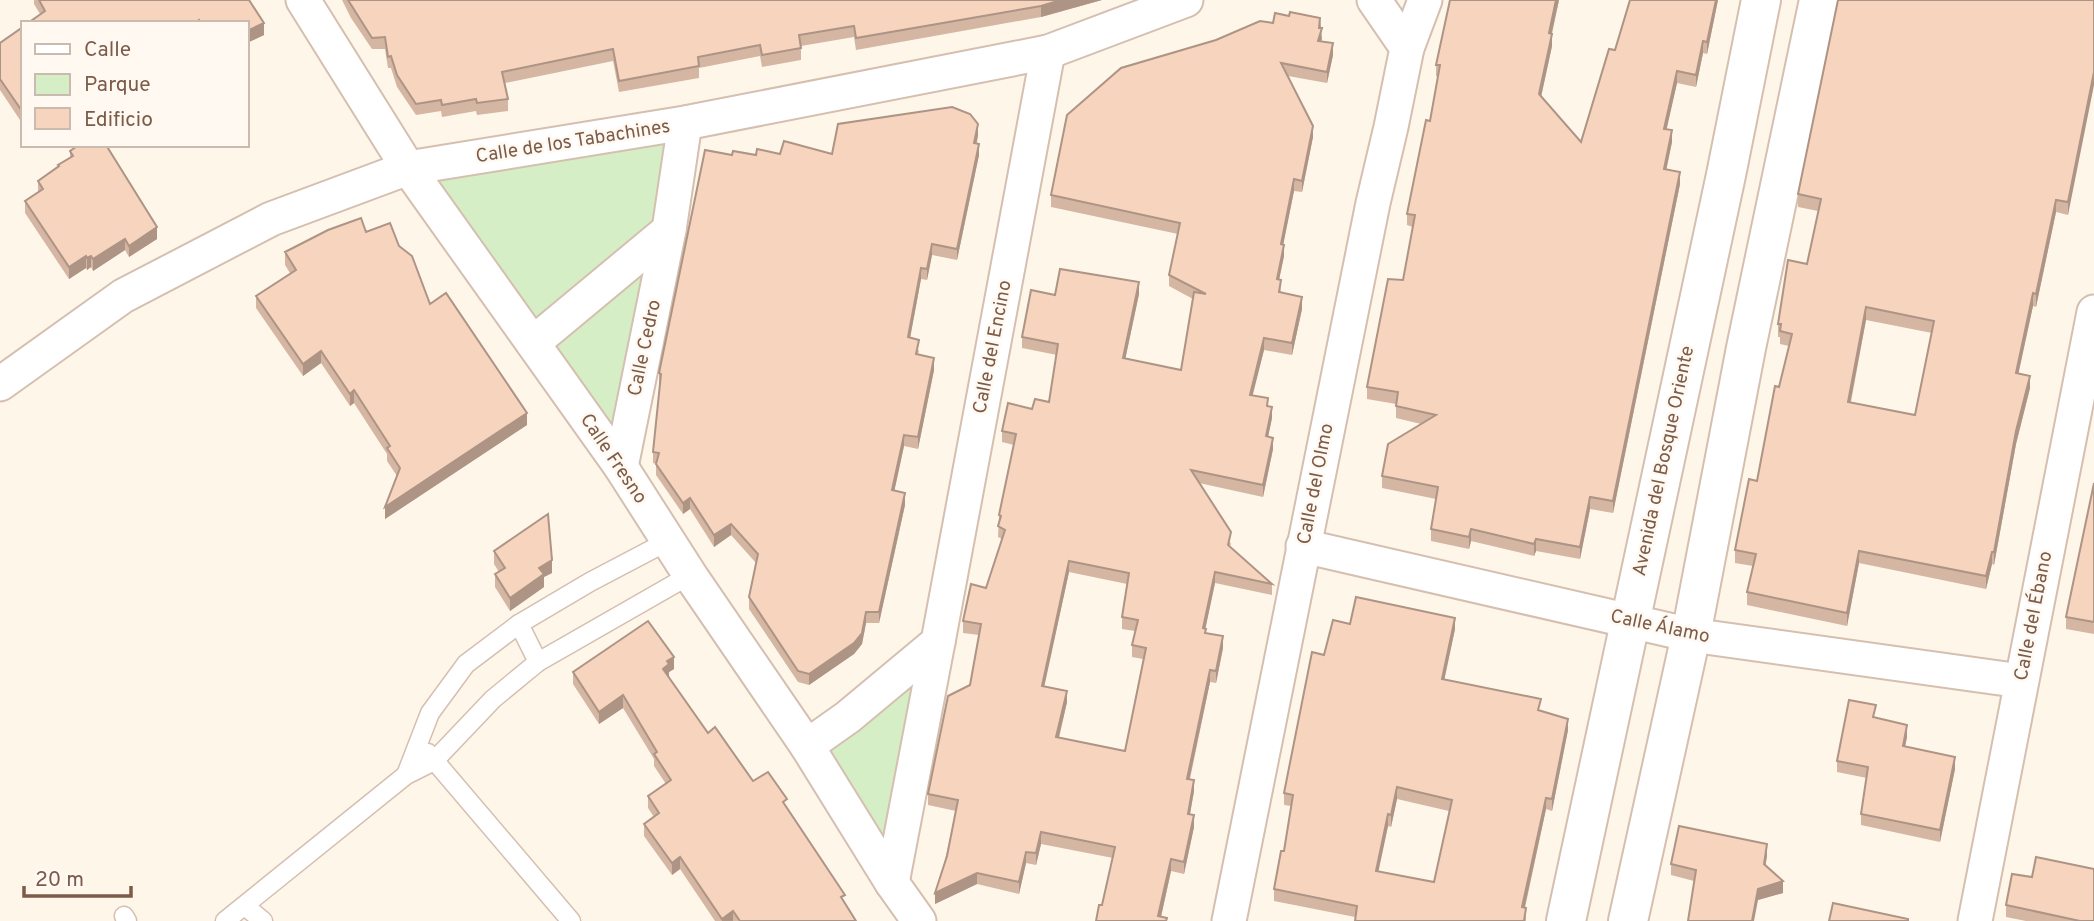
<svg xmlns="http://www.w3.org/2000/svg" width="2094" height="921" font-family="Overpass,sans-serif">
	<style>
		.green { fill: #d6eec5 }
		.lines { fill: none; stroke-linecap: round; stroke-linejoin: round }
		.service-casing { stroke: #d5bfb0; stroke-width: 21 }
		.minor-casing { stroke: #d5bfb0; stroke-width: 37 }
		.tertiary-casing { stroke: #d5bfb0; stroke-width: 42 }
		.service { stroke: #fff; stroke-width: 18 }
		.minor { stroke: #fff; stroke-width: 33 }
		.tertiary { stroke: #fff; stroke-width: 38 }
		.wall { fill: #d4b6a3; fill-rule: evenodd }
		.shaded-wall { fill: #ad9485 }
		.building { fill: #f7d4be; stroke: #ad9485; stroke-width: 2; fill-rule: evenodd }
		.labels { text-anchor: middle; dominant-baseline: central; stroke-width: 5; stroke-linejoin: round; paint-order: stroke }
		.street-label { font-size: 19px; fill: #7c5b49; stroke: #fff9f1 }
	</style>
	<rect width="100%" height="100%" fill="#fef6e9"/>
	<g class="green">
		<path d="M685,123l-64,344 -213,-299z"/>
		<path d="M938,642l-46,241 -85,-137z"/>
	</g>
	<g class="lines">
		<defs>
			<g id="service">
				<path d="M519,624l19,38"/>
				<path d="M428,753l143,168"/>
				<path d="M406,775l24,-62 36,-49 53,-40 71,-42 78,-41"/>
				<path d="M245,906l18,15"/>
				<path d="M124,916l3,5"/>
				<path d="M225,921l181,-146 28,-14 59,-62 45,-37 152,-87"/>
			</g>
			<g id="minor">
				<path d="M303,0l105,168 213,299 69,108 117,171 85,137 27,38"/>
				<path d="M1407,48l18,-48"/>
				<path d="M533,343l136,-113 16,-107"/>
				<path d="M0,384l123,-88 148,-77 137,-51 277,-45 363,-71 138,-52"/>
				<path d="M621,467l48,-237"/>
				<path d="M1303,546l388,89 330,46"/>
				<path d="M807,746l41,-29 90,-75 110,-590"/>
				<path d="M892,883l46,-241"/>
				<path d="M1229,921l144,-718 18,-76 16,-79 -33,-48"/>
				<path d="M1975,921l119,-609"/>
			</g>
			<g id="tertiary">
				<path d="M1566,921l160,-746 35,-175"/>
				<path d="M1628,921l63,-286 55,-287 73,-348"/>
			</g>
		</defs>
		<use href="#service" class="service-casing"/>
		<use href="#minor" class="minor-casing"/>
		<use href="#tertiary" class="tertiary-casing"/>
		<use href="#service" class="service"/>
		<use href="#minor" class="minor"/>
		<use href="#tertiary" class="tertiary"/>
	</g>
	<g class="wall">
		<path d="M34,0h215l15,35 -17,8v-20h-219l12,-9 -6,-10z"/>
		<path d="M342,0h760l-61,17 -185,33 -2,-13 -53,9v14l-39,7 -2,-11 -61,12v10l-80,14 -6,-31 -108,22 3,16v12l-31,4 -1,-4 -34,6 -1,-6 -25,4 -19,-28 -6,-19h-3l-3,-19h-13l-21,-31z"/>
		<path d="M1450,0h109l-7,34v12l-11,51 40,45 34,-92 103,-50 -11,54 -4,-1 -7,34 -19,-4 -11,46 6,13 -6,27 14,15 -67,329 -23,-4 -10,50 -44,-8 -2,5 -63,-15 -2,8 -38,-8v-12l5,-30 -54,-11v-12l39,-52 -25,-6v-14l-29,-5v-12l36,-107 10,-53 -6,-2v-11l23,-93 8,-44 -2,-1v-11z"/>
		<path d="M2094,0l-26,215 -12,-3 -20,95 -3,-1 -15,67 12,15 -14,56 -22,121 -2,-1 -6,25 -127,-26 -12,63 -100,-21v-13l6,-26 -18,-3v-13l22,-69 32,-135 -9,-2v-7h-2v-13l29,-60 11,-53 -20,-4v-13zM1866,320l66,13 -17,82 -64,-13z"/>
		<path d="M1273,23l47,5 1,13 12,14 -6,28 -39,-7 25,61 -11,55 -8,-1 -11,53 1,12 -5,23 2,14 21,16 -10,46 -28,-5 -12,45 16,11 4,12 -4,18 5,13 -10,48 -64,-14 32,61 -1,2 42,38v11l-57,-12 -10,46 1,4 17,15 -7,35 -6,-1 -20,97 4,12 -4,23 4,13 -10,47 -13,-3 -10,46 6,4 -65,-16 11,-47 -72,-14 -5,21 -10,-2 -7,31 -42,-10 -42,20 21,-93 -28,-6v-11l42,-109 9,-50 -16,-2v-12l23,-33 16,-49 -4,-2 1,-22 15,-70 -12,-3v-11l30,-22 17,-7 8,-47 -35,-7v-11l33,-42 84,-1 -14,65 56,11 12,-71 -24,-13v-11l9,-41 -127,-27v-12zM1069,572l58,12 -5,33v12l13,2 -3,14v12l11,2 -18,92 -66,-13 8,-36 -23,-16z"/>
		<path d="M23,27v95l-1,1 -22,-33v-47z"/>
		<path d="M978,135l-1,8 2,12 -22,105 -25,-5 -5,25 -6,-1 -11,59 9,13 -1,4 16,15 -16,79 -14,-3 -10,45 11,14 -26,118h-13l-4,21 -8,10 -45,31 -11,-3 -49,-73v-12l7,-34 -25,-28 -17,12 -24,-38 -7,5 -27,-39v-11l-3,-1v-11l7,-67h-1v-12l73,-218 100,-1z"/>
		<path d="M70,151l87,88 -28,18 -4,-7 -32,21 -2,-4 -4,3 -1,-2 -17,11 -44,-66v-12l13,-8v-12l20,-14v-2l12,-8z"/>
		<path d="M366,232l33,14 31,58 97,121 -142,94 12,-43 -10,-15v-7l-33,-51 -4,3 -29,-43 -18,13 -47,-68v-12l34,-23 -5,-8v-13z"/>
		<path d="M2094,483v151l-28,-5v-12z"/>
		<path d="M494,551l58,22 -8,4v10l-34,24 -15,-24v-13l4,-2 -5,-8z"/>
		<path d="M1350,624l105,5 -11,50 97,32 27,19 -16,81 -6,-2 -21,99h1v13h-171v-4l-81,-16v-12l10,-38 7,-45 -7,-1v-12l40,-138zM1397,799l52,12 -15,71 -56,-11 10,-45 3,1z"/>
		<path d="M674,669l-5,3v5l39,56 45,48 34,26 69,114h-141l-35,-52 -8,6 -28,-39v-12l10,-7 -6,-9v-12l18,-12 -12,-18v-7l-31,-51 -24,16 -26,-40v-12z"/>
		<path d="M1876,718l31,19 -2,9 50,23 -15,73 -79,-17v-11l6,-36 -30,-6v-11z"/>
		<path d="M1767,856l-2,9 18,28 -25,7 -64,-19 -23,-6v-11z"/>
		<path d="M2032,877l62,44h-68l-20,-4v-12z"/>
	</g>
	<g class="shaded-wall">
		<path d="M1061,0h41l-61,17v-11z"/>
		<path d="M1556,0h3l-10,45v-12z"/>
		<path d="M1716,0h2l-11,54v-12z"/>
		<path d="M1320,18l2,21 -4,13 1,-24z"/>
		<path d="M264,23v12l-17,8v-12z"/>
		<path d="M1552,34v12l-13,60v-12z"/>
		<path d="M1703,41v12l-7,34v-12z"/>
		<path d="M1333,43v12l-6,28v-11z"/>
		<path d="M1677,71v12l-13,58v-12z"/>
		<path d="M2094,72v13l-26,130v-13z"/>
		<path d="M978,124v11l-4,19v-11z"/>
		<path d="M1313,126v11l-11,55v-11z"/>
		<path d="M1672,130v12l-8,39v-12z"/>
		<path d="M979,144v11l-22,105v-11z"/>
		<path d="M1680,172v12l-67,329v-12z"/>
		<path d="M1294,179v12l-13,65v-12z"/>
		<path d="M2056,200v12l-20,95v-13z"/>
		<path d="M157,227v12l-28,18v-11z"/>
		<path d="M125,239v11l-32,21v-12z"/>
		<path d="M932,244v11l-5,25v-11z"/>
		<path d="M1284,245v11l-7,34v-11z"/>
		<path d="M86,256v12l-17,11v-12z"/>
		<path d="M91,256v11l-4,3v-12z"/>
		<path d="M921,268v11l-13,70v-12z"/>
		<path d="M1139,282v12l-16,76v-12z"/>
		<path d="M2033,293v13l-17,79v-12z"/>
		<path d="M1302,297v12l-10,46v-12z"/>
		<path d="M1866,307v13l-18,94v-12z"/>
		<path d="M1264,338v12l-14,56v-11z"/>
		<path d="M321,351v12l-18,13v-12z"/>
		<path d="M934,358v12l-16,79v-12z"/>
		<path d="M2030,376v12l-14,56 -22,121v-13l22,-121z"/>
		<path d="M354,390v13l-4,3v-12z"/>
		<path d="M1272,407v11l-6,29v-11z"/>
		<path d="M527,413v12l-142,94v-12z"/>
		<path d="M904,435v11l-12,56v-12z"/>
		<path d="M1273,438v11l-10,48v-12z"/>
		<path d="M905,493v12l-26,118v-11z"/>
		<path d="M1590,497v12l-10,50v-12z"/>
		<path d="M690,498v11l-7,5v-11z"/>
		<path d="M731,524v11l-17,12v-12z"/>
		<path d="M1471,529v12l-2,8v-12z"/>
		<path d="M1536,539v12l-2,5v-12z"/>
		<path d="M1859,551v12l-12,63v-13z"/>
		<path d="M1992,552v12l-6,25v-13z"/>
		<path d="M552,560v13l-8,4v10l-34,24v-13l29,-30z"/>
		<path d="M1069,561v11l-27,125v-11z"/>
		<path d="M1215,572v11l-12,57v-12z"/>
		<path d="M866,612v11l-4,21 -8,10 -45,31v-11z"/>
		<path d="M1455,618v11l-13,62v-12z"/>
		<path d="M1223,636v12l-7,35v-12z"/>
		<path d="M674,657v12l-5,3v5l-6,4v-12l4,-8z"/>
		<path d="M1210,670v12l-23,108v-11z"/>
		<path d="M1067,691v11l-11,47v-12z"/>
		<path d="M623,695v13l-24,16v-12z"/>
		<path d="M1568,719v11l-16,81v-12z"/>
		<path d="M1907,725v12l-4,20v-11z"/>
		<path d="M1955,757v12l-15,73v-12z"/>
		<path d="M1194,780v11l-6,34v-11z"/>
		<path d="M1397,787v12l-6,28v-12z"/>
		<path d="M1546,798v11l-24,110v-12z"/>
		<path d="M1388,814v12l-12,57v-12z"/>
		<path d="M1194,815v12l-10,47v-12z"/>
		<path d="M1041,832v12l-5,21v-12z"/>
		<path d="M1767,844v12l-3,19v-11z"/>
		<path d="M1026,852v11l-7,31v-12z"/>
		<path d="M680,857v12l-8,6v-12z"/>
		<path d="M1171,859v12l-11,50 -2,-5z"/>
		<path d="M977,873v11l-42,20v-11z"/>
		<path d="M1783,881v12l-25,7 -4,21h-2l6,-32z"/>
		<path d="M733,911v10h-11v-2z"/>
	</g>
	<g class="building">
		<path d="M39,0h210l15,23 -17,8v-8h-47l-1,-3 -5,3h-166l17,-12z"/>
		<path d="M348,0h713l-20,6 -185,32 -2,-12 -55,9 2,13 -39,7 -2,-10 -62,12 1,9 -80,15 -6,-32 -111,23 6,27 -31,4 -1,-4 -34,6 -1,-5 -25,4 -19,-29 -6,-19 -3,1 -3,-20 -13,1z"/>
		<path d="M1450,0h106l-7,33 3,1 -13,60 42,48 28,-93 6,1 15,-50h86l-9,42 -4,-1 -7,34 -19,-4 -13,58 8,1 -8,39 16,3 -67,329 -23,-4 -10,50 -44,-8 -2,5 -63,-15 -2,8 -38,-8 7,-42 -56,-11 6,-32 48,-29 -40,-9 2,-14 -31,-5 21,-108 15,1 12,-65 -8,-1 19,-94 4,1 10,-56h-4z"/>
		<path d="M1838,0h256v72l-26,130 -12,-2 -20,94 -3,-1 -17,80 14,3 -14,55 -22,121h-2l-6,24 -127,-25 -12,62 -100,-21 9,-38 -21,-4 14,-71 8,2 18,-95 4,1 13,-53 -12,-3 1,-7h-3l10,-64 19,4 14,-65 -23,-5zM1866,307l68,14 -19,94 -67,-13z"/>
		<path d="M1290,12l30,6 -1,10h3l-4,13 15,2 -6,29 -46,-9 32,63 -11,55 -8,-2 -13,65 3,1 -7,34 4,1 -2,12 23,5 -10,46 -28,-5 -14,57 18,3 -1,8 5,1 -6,29 7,2 -10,47 -72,-15 40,62 -3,13 44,39 -57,-12 -12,56 3,1 -1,4 18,3 -7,35 -6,-1 -23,109 7,1 -6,34 6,1 -10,47 -13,-3 -13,57 9,2 -1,3h-70l3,-16h3l13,-58 -74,-15 -5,21 -10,-1 -7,30 -42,-9 -42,20 12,-37 11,-56 -30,-6 20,-98 22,-11 11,-61 -18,-3 8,-37 15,4 19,-58 -7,-4 3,-10 -2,-1 17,-81 -14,-3 6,-28 24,6 3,-10 14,3 9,-58 -36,-7 9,-47 24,5 5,-26 79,13 -16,76 58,12 13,-78 12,2 -37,-19 11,-52 -129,-28 16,-80 54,-47 95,-28 44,-19 13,2 2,-10 14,3zM1069,561l60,12 -7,44 16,3 -6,25 14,3 -21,103 -69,-14 11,-46 -25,-5z"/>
		<path d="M23,27v83l-1,1 -22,-32v-36z"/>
		<path d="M952,107l18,7 8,10 -4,19 5,1 -22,105 -25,-5 -5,25 -6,-1 -13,69 11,3 -3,14 18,4 -16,79 -14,-2 -12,55 13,3 -26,119h-13l-4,21 -8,10 -45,31 -11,-3 -49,-74 9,-43 -27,-30 -17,11 -24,-37 -7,5 -27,-39 3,-11 -6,-1 8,-78 -2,-1 46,-223 27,5 1,-4 23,4 1,-6 23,5 4,-13 48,13 6,-30z"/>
		<path d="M79,145h27l51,82 -28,19 -4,-7 -32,20 -2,-3 -4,2 -1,-2 -17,11 -44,-66 18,-12 -5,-8 21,-15 -1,-1 15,-9 -3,-5z"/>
		<path d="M361,218l5,14 24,-9 9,23 13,10 18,48 16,-11 81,120 -142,94 15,-39 -13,-20 3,-2 -36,-56 -4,4 -29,-43 -18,13 -47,-68 40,-26 -11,-18 43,-22z"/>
		<path d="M2094,483v139l-28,-5z"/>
		<path d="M548,514l4,46 -13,8 5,6 -34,24 -15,-24 10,-6 -11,-17z"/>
		<path d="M1356,597l99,21 -13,61 99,20 -3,11 30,9 -16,80 -6,-1 -24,109 4,1 -2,13h-169l2,-15 -83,-17 7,-38h3l9,-56 -9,-2 28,-141 12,3 9,-35 17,4zM1397,787l55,13 -18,82 -58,-11 12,-57 3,1z"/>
		<path d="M648,621l26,36 -7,4 2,3 -6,5 45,64 7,-6 38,54 15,-9 19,27 -4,3 62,93 -4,2 15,24h-116l-7,-10 -11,8 -42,-62 -8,6 -28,-39 15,-11 -11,-17 23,-16 -17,-26 3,-2 -34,-57 -24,17 -26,-40z"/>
		<path d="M1849,700l27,5 -3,12 34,8 -4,21 52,11 -15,73 -79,-16 7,-47 -31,-6z"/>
		<path d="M1679,826l88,18 -3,20 19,17 -25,8 -6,32h-64l8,-51 -25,-6z"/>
		<path d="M2036,857l58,12v52h-14l-74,-16 6,-31 20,3z"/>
		<path d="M1833,903l75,16v2h-79z"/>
	</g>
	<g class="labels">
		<g class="street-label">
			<text transform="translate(573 142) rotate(-9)">Calle de los Tabachines</text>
			<text transform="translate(993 347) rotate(-79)">Calle del Encino</text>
			<text transform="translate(645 348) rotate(-78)">Calle Cedro</text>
			<text transform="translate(613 459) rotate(56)">Calle Fresno</text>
			<text transform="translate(1664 461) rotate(-78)">Avenida del Bosque Oriente</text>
			<text transform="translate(1316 484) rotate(-79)">Calle del Olmo</text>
			<text transform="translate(2034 616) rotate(-79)">Calle del Ébano</text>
			<text transform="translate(1660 627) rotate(12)">Calle Álamo</text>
		</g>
	</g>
	<rect x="21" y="21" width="228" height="126" fill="#fff9f1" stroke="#cbbaae" stroke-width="2"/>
	<rect x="35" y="44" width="35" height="10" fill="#ffffff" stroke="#cbbaae" stroke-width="2"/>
	<text x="84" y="56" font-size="21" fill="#7c5b49">Calle</text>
	<rect x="35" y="74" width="35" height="21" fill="#d6eec5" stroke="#cbbaae" stroke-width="2"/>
	<text x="84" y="91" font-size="21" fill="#7c5b49">Parque</text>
	<rect x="35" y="108" width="35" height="21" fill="#f7d4be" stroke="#cbbaae" stroke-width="2"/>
	<text x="84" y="126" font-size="21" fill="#7c5b49">Edificio</text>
	<path d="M24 886v10h107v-10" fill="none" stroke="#7c5b49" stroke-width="3.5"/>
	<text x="35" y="886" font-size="21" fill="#7c5b49" stroke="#fff9f1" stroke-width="5" paint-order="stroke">20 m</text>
</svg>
